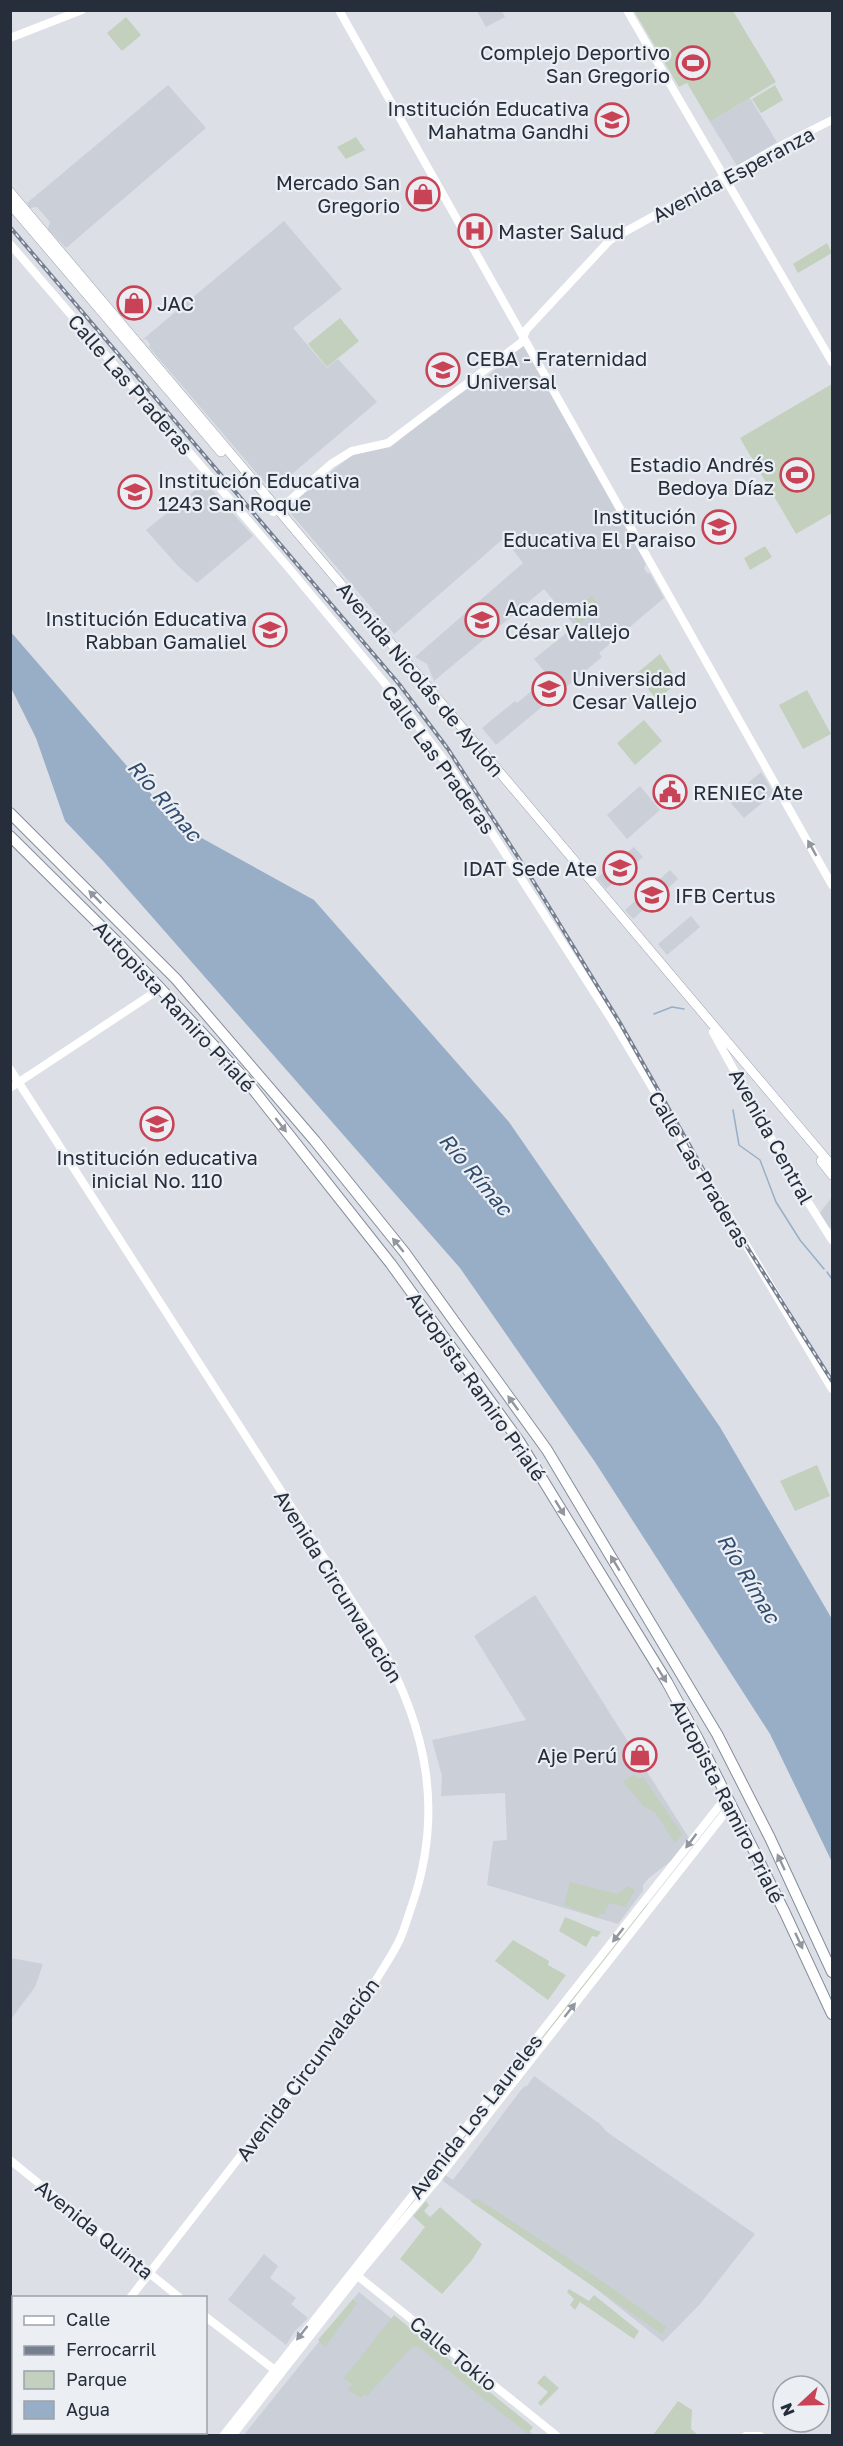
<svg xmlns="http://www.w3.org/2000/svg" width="843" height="2446" font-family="'Golos Text',sans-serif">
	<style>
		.built { fill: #cacfd8 }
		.green { fill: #c2d0bd }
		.water { fill: #98adc6 }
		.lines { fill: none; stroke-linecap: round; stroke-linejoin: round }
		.stream { stroke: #98adc6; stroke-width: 1.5 }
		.primary-casing { stroke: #9ca4b1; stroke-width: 10 }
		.highway-casing { stroke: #848d9c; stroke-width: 12 }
		.secondary { stroke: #fff; stroke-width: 8 }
		.primary { stroke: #fff; stroke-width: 9 }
		.highway { stroke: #fff; stroke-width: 10 }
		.rail-casing { stroke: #767f8f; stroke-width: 4 }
		.rail { stroke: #ebeff4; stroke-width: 1.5; stroke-dasharray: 4.5; stroke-linecap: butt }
		.oneway { fill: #92969e }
		.labels { text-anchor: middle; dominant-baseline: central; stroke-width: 4.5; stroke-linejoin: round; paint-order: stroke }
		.poi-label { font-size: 20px; fill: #262e3c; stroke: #ebeff4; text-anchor: end }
		.street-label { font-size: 20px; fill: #262e3c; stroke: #ebeff4 }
		.water-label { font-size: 21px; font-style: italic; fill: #324c6e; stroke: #ebeff4 }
	</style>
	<rect width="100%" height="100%" fill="#dce0e6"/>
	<g class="built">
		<path d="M477,11h25l3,6 -19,10z"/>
		<path d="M168,85l38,43 -140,120 -18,-19 2,-7 -13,-15 -7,1 -3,-5z"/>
		<path d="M750,98l27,44 -40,24 -27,-44z"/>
		<path d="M284,221l58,68 -49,39 34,40 11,-9 39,43 -105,89 -123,-144 1,-3 -4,-5 -4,1z"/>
		<path d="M523,345l123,219 -2,4 3,5h3l14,25 -65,55 3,4 -106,88 -14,-17 33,-27 2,2 32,-26 -15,-18 41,-33 -31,-37 -110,92 -7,-17 -12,-7 108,-94 -19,-25 -110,96 -108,-126 66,-53 39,-8 42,-34h4l-1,-3 53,-35z"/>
		<path d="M205,482l48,54 -56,47 -19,-17 -32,-36z"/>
		<path d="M724,514l9,15 -19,11 -9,-15z"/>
		<path d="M761,772l13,21 -30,25 -16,-18z"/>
		<path d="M640,786l20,24 -33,29 -20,-24z"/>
		<path d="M634,847l9,10 -37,32 -9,-11z"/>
		<path d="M670,870l8,9 -45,40 -8,-9z"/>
		<path d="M691,916l9,11 -33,28 -9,-11z"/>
		<path d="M832,1197v28l-3,4 -10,-15z"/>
		<path d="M535,1595l154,243 -17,22 -23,18 -6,7v6l-25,33 -131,-39 6,-44 14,-1 -2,-47 -64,3 1,-20 -10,-36 94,-20 -52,-84z"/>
		<path d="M11,1958l32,6 -8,23 -24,32z"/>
		<path d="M534,2076l66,48 7,8 148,102 -55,70 -37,38 -68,-54 -151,-106 -2,-3 3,-4 8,5 68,-90 4,-4h2z"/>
		<path d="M264,2254l14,12 -8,12 26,20 -5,6 17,14 -13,13 -9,14 -58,-45z"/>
		<path d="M359,2292l175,143 -291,1z"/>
	</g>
	<g class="green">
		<path d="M634,11h99l43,71 -66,40 -23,-39 -8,4z"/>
		<path d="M126,17l15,18 -19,16 -15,-18z"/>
		<path d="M775,85l8,15 -22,13 -9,-14z"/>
		<path d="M356,137l9,13 -19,9 -9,-12z"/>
		<path d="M827,243l5,10 -34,20 -5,-9z"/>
		<path d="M340,318l19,23 -32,26 -19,-23z"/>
		<path d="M832,384v129l-36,21 -56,-96z"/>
		<path d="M765,546l7,11 -22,13 -6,-12z"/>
		<path d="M592,596l8,11 -21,17 -9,-11z"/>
		<path d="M660,654l18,28 -21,18 -21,-26z"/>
		<path d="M807,690l24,44 -28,15 -24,-44z"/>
		<path d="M644,720l18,21 -27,24 -18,-22z"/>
		<path d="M817,1465l13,31 -35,15 -15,-30z"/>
		<path d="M634,1775l4,4 5,-2 39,57 -7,9 -19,-30 -13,-7 -20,-25z"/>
		<path d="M570,1882l47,12 11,-8 7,4 -10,17 -16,-4 -5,11h-5l-1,4 -34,-13z"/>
		<path d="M647,1902l1,2 -190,244 -95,117 176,-231z"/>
		<path d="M565,1917l36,15 -4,5 -5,-1 -6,11 -27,-16z"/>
		<path d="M513,1940l36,21 -1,4 18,10 -18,25 -53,-39z"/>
		<path d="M477,2199c65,41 128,83 189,128l-4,7 -192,-133z"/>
		<path d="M426,2201l3,4 -5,6 6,6 10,-10 42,37 -10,16 -30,34 -42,-35 25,-32 -12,-11z"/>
		<path d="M569,2289l20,12 5,-6 45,36 -5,8 -54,-37 -5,8 -5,-5 4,-6 -7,-7z"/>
		<path d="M353,2299l4,4 -32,44 -7,-7z"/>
		<path d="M394,2315l139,112 -5,7 -109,-87h-7l-45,49 -4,-1 -2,3 -13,-8 4,-6 -8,-6z"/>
		<path d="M544,2375l15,13 -18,18 -3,-3 10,-11 -11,-9z"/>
		<path d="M678,2401l14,9 -1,19 7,6h-45z"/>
	</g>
	<path class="water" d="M10,631l168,194 136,75 195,222 211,305 112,192v243l-62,-128 -175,-272 -135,-194 -356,-406 -39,-41 -29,-83 -25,-50z"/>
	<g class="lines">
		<g class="stream">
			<path d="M654,1014l18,-7 12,2"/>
			<path d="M733,1110l6,35 21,15 16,42 24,38 24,29"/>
			<path d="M827,1272l5,7"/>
		</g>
		<defs>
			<g id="primary">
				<path d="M10,192l822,974"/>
				<path d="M10,204l211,248"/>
				<path d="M821,1161l11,14"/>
			</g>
			<g id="highway">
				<path d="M10,813l166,166 139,162 90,112 142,197 170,284 53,104 62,134"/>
				<path d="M10,836l107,106 128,137 146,185 128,177 148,241 31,57 87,174 47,101"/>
			</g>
		</defs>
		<use href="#primary" class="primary-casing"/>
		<use href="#highway" class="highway-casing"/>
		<g class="secondary">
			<path d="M339,10l493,875"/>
			<path d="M627,10l205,352"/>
			<path d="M10,38l72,-28"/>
			<path d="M10,244l277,322 110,132 56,74 162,253 217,364"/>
			<path d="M273,512l6,-2 52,-46 21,-13 36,-8 134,-101 4,-12 84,-90 178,-98 44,-22"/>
			<path d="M713,1032l80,146 39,62"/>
			<path d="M10,1069l370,576c47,84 64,167 32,260 -4,11 -7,23 -12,34 -8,17 -19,32 -28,48l-242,311"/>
			<path d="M10,1088l151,-100"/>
			<path d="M10,2160l170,138"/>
			<path d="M354,2273l203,163"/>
			<path d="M206,2317l70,54"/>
			<path d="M18,2436l3,-4"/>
			<path d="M223,2436l504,-640"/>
			<path d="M232,2436l125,-160 78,-94 297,-378"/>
			<path d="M746,2436h14"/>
		</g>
		<use href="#primary" class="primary"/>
		<use href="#highway" class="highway"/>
		<defs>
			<path id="rail" d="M10,227l389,457 49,65 79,122 93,152 129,227 83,131"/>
		</defs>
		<use href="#rail" class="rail-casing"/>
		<use href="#rail" class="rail"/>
	</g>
	<defs><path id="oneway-solid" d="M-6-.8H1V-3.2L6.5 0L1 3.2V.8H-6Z" transform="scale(1.5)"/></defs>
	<g class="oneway">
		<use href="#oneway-solid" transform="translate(812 848) rotate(-119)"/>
		<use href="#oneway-solid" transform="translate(95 897) rotate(-135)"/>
		<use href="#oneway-solid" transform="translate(281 1125) rotate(52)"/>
		<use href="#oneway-solid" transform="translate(398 1245) rotate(-129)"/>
		<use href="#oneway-solid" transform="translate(513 1403) rotate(-126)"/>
		<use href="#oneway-solid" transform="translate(560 1508) rotate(58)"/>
		<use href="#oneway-solid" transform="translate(615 1563) rotate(-121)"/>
		<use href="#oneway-solid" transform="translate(662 1675) rotate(58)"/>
		<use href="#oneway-solid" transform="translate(691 1841) rotate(127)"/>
		<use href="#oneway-solid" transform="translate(781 1862) rotate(-115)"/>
		<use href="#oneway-solid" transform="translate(618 1935) rotate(128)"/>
		<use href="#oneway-solid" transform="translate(799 1941) rotate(65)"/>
		<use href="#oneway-solid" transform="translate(570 2010) rotate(-52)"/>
		<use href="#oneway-solid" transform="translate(302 2333) rotate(128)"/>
	</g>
	<defs>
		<symbol id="stadium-ring" viewBox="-11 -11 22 22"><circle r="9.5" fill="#ebeff4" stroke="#c94356" stroke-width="1.5"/><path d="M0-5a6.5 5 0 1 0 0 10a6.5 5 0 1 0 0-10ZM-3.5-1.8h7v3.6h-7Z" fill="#c94356"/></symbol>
		<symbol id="school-ring" viewBox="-11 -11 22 22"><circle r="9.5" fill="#ebeff4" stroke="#c94356" stroke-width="1.5"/><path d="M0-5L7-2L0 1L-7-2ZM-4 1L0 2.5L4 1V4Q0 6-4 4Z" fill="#c94356"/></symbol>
		<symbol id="shop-ring" viewBox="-11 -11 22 22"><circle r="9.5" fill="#ebeff4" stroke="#c94356" stroke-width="1.5"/><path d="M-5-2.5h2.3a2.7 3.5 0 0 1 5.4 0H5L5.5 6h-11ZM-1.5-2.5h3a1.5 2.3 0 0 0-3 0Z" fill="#c94356"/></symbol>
		<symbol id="hospital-ring" viewBox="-11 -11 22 22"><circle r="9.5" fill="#ebeff4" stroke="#c94356" stroke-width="1.5"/><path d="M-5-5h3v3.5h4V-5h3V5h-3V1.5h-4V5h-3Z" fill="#c94356"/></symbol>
		<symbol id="university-ring" viewBox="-11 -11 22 22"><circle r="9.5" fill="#ebeff4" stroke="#c94356" stroke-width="1.5"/><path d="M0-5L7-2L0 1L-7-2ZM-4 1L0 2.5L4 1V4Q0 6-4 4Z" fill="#c94356"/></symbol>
		<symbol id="civic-ring" viewBox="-11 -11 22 22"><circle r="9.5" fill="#ebeff4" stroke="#c94356" stroke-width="1.5"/><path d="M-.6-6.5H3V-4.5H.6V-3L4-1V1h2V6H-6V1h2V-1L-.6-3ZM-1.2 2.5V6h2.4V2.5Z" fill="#c94356"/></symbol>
	</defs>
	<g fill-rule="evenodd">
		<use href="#stadium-ring" x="674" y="44" width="38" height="38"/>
		<use href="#school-ring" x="593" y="101" width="38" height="38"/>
		<use href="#shop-ring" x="404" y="175" width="38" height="38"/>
		<use href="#hospital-ring" x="456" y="212" width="38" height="38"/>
		<use href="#shop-ring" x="115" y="284" width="38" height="38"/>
		<use href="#school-ring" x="424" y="351" width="38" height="38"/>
		<use href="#stadium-ring" x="778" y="456" width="38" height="38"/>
		<use href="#school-ring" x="116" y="473" width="38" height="38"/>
		<use href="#school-ring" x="700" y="508" width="38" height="38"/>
		<use href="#school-ring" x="463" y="601" width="38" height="38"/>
		<use href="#school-ring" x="251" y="611" width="38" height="38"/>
		<use href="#university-ring" x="530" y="670" width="38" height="38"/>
		<use href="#civic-ring" x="651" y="773" width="38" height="38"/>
		<use href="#university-ring" x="601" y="849" width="38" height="38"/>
		<use href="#university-ring" x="633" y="876" width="38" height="38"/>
		<use href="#school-ring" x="138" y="1105" width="38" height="38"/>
		<use href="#shop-ring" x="621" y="1736" width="38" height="38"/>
	</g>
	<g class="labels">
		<g class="poi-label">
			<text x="670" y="52">Complejo Deportivo<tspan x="670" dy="23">San Gregorio</tspan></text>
			<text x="589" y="108">Institución Educativa<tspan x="589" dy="23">Mahatma Gandhi</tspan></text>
			<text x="400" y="182">Mercado San<tspan x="400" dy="23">Gregorio</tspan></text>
			<text x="498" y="231" text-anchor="start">Master Salud</text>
			<text x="157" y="303" text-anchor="start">JAC</text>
			<text x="466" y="358" text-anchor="start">CEBA - Fraternidad<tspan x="466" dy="23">Universal</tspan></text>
			<text x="774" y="464">Estadio Andrés<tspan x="774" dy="23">Bedoya Díaz</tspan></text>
			<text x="158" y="480" text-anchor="start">Institución Educativa<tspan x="158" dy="23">1243 San Roque</tspan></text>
			<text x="696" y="516">Institución<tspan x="696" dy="23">Educativa El Paraiso</tspan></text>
			<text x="505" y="608" text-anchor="start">Academia<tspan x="505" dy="23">César Vallejo</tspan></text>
			<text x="247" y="618">Institución Educativa<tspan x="247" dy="23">Rabban Gamaliel</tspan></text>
			<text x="572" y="678" text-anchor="start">Universidad<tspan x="572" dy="23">Cesar Vallejo</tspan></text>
			<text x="693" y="792" text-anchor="start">RENIEC Ate</text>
			<text x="597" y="868">IDAT Sede Ate</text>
			<text x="675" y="895" text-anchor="start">IFB Certus</text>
			<text x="157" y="1157" text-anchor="middle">Institución educativa<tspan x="157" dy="23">inicial No. 110</tspan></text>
			<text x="617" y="1755">Aje Perú</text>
		</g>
		<g class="street-label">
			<text transform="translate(733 174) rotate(-28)">Avenida Esperanza</text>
			<text transform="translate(131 384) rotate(49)">Calle Las Praderas</text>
			<text transform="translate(421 679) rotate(50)">Avenida Nicolás de Ayllón</text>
			<text transform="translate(439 759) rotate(54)">Calle Las Praderas</text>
			<text transform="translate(175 1006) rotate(47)">Autopista Ramiro Prialé</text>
			<text transform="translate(772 1136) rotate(61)">Avenida Central</text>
			<text transform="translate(700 1169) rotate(59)">Calle Las Praderas</text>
			<text transform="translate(477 1386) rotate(55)">Autopista Ramiro Prialé</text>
			<text transform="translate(339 1586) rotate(58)">Avenida Circunvalación</text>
			<text transform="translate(728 1801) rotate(63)">Autopista Ramiro Prialé</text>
			<text transform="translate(307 2069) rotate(-53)">Avenida Circunvalación</text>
			<text transform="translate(475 2116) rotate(-52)">Avenida Los Laureles</text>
			<text transform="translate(95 2229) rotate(39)">Avenida Quinta</text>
			<text transform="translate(454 2353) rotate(39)">Calle Tokio</text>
		</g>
		<g class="water-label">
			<text transform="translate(165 800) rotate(49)">Río Rímac</text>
			<text transform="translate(476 1174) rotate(50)">Río Rímac</text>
			<text transform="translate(749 1578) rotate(59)">Río Rímac</text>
		</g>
	</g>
	<rect width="843" height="2446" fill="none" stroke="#262e3c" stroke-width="24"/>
	<rect x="12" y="2296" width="195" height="138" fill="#ebeff4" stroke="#9ca2aa" stroke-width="1.5"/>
	<rect x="24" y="2316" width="30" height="9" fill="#ffffff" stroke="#9ca2aa" stroke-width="1.5"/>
	<text x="66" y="2326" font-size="18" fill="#262e3c">Calle</text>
	<rect x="24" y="2346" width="30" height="9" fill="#767f8f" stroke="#9ca2aa" stroke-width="1.5"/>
	<text x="66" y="2356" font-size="18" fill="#262e3c">Ferrocarril</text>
	<rect x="24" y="2371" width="30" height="18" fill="#c2d0bd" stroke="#9ca2aa" stroke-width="1.5"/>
	<text x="66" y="2386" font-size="18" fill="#262e3c">Parque</text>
	<rect x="24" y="2401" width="30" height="18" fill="#98adc6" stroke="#9ca2aa" stroke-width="1.5"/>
	<text x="66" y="2416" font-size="18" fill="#262e3c">Agua</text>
	<g transform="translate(801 2404) rotate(248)"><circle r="28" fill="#ebeff4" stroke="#9ca2aa" stroke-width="1.5"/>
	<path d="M0-4.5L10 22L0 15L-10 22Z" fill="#c94356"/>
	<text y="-9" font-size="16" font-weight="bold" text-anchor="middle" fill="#262e3c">N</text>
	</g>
</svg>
